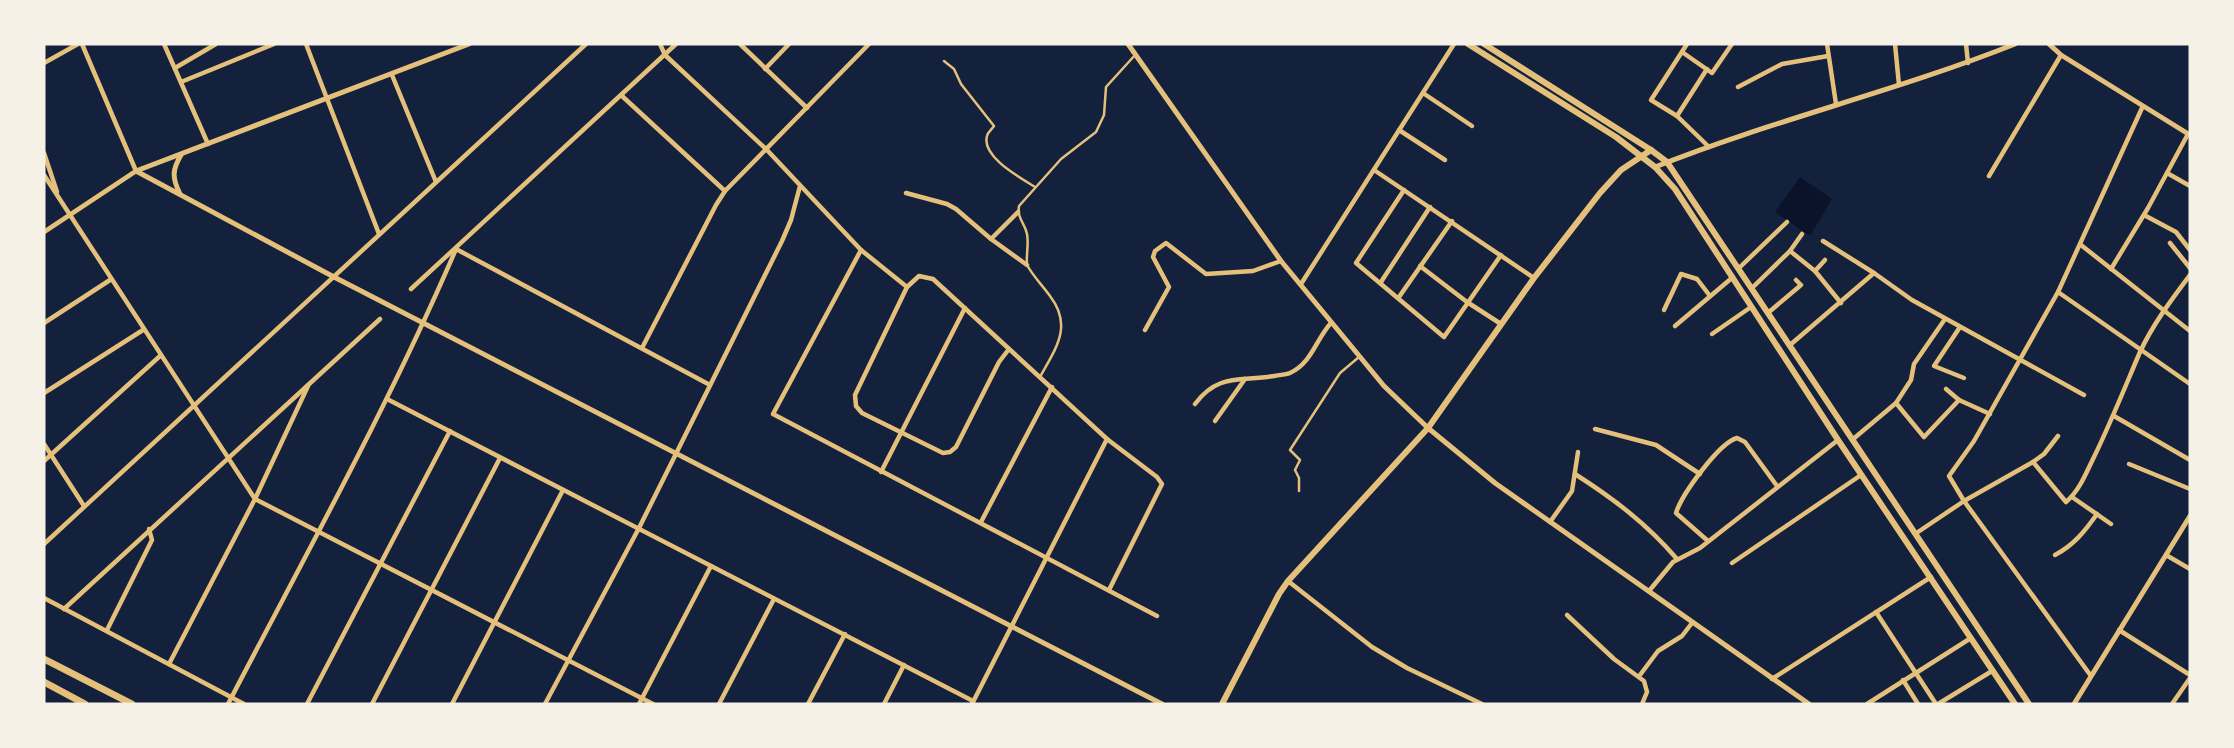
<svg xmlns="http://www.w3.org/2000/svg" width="2234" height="748" font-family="Mulish,sans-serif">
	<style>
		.water { fill: #0b132b }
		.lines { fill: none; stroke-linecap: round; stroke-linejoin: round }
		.service { stroke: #e5c07b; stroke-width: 2.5 }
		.minor { stroke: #e5c07b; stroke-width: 4.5 }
		.tertiary { stroke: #e5c07b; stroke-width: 5 }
		.secondary { stroke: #e5c07b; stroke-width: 6 }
		.primary { stroke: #e5c07b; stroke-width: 7 }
	</style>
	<rect width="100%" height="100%" fill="#14213d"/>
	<path class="water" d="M1800,177l32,22 -22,37 -35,-24z"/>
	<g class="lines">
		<g class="service">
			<path d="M944,61l10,8 7,15 33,42c-2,3 -6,6 -7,10 -6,21 34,42 48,51"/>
			<path d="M1040,377c16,-29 33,-51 10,-81 -8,-11 -17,-20 -23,-31 -1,-10 2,-21 0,-31 -2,-11 -10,-15 -8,-28l42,-47 35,-27 8,-17 2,-28 30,-33"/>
			<path d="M1299,491v-13l-4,-8 5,-10 -10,-10 50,-77 19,-16"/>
		</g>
		<g class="minor">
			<path d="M164,44l44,100"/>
			<path d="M306,44l73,190"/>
			<path d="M660,44l5,11 102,95 94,100 46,37"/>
			<path d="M740,44l67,64"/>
			<path d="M1687,44l-36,56 26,16 32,31"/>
			<path d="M1827,44l9,60"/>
			<path d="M1895,44l4,41"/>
			<path d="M1966,44l2,19"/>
			<path d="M1682,52l30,21 20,-29"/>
			<path d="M44,63l34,-19"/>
			<path d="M175,68l41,-24"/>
			<path d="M765,69l24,-25"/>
			<path d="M392,75l44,107"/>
			<path d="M181,82l93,-38"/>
			<path d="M1738,87l44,-23 46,-8"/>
			<path d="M1423,93l49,33"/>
			<path d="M622,96l103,95"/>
			<path d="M1677,116l30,-47"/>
			<path d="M1399,130l46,30"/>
			<path d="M44,153l13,39"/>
			<path d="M1374,170l160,108"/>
			<path d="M2167,173l23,13"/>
			<path d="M44,175l211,324 398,205"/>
			<path d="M1989,176l72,-121"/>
			<path d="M1404,190l-48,73 88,74 57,-82"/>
			<path d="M906,193l41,11 9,5 35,30 36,26"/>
			<path d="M2144,215l32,17 14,18"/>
			<path d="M44,232l92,-61 -54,-127"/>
			<path d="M991,239l27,-27"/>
			<path d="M1823,241l51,32"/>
			<path d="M2170,243l20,25"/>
			<path d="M2081,245l109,86"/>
			<path d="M456,249l254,136"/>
			<path d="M861,250l-88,164 384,202"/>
			<path d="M1790,251l25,20 26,32"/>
			<path d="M1420,266l47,36 34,22"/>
			<path d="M1739,268l48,-46"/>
			<path d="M2111,269l37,-61 40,-74"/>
			<path d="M1815,271l10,-11"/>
			<path d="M1381,282l49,-75"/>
			<path d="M1301,284l153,-240"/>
			<path d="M1752,288l38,-37 12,-17"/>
			<path d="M411,289l265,-245"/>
			<path d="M2058,292l132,92"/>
			<path d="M1399,297l53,-76"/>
			<path d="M1664,310l17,-36 16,5 13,17"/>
			<path d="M1769,312l32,-27 -5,-5"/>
			<path d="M44,323l66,-43"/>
			<path d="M1675,326l58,-49"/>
			<path d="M1960,327l-26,39 30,12"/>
			<path d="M1145,330l24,-43 -16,-30 2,-6 11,-8 40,31 47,-3 28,-10"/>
			<path d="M1712,334l39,-27"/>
			<path d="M1790,345l84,-72 38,27 172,95"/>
			<path d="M642,348l74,-143 9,-14 144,-147"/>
			<path d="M1009,349l-10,13 -43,85 -6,5 -7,1 -81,-40 -6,-7 -1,-11 52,-108 12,-11 14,3 174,160 50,38 5,7 -53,106"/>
			<path d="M1946,389l13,11 31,14"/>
			<path d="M44,393l99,-63"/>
			<path d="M387,399l586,302"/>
			<path d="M1896,403l28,34 35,-37"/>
			<path d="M1195,404c23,-31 45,-22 79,-28 4,-1 11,-1 16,-3 22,-10 26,-34 41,-50"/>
			<path d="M2114,416l76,44"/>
			<path d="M1215,421l30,-42"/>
			<path d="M1595,429l61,16 44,29"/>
			<path d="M1852,440l44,-37 15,-23 3,-16 31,-45"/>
			<path d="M44,444l40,62"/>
			<path d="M44,461l116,-105"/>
			<path d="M2033,462l33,40c14,-12 20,-29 28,-45 17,-35 31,-70 46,-105 13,-28 32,-53 50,-77"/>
			<path d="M2129,464l61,25"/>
			<path d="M881,472l84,-164"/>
			<path d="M1575,474c39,25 72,50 102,85"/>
			<path d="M2072,497l39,27"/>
			<path d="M981,522l71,-135"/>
			<path d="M1550,522l22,-31 6,-39"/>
			<path d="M1915,534l49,-33 69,-39 11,-8 14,-18"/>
			<path d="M1708,541l-32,-28c6,-19 43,-70 61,-75l8,4 32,44"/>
			<path d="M44,544l542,-500"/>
			<path d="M2055,555c19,-10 30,-24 42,-41"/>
			<path d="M2166,555l24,14"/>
			<path d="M1732,563l129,-88"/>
			<path d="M1288,581l84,66 35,21 75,36"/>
			<path d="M1649,591l24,-29 27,-14 138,-108"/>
			<path d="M44,598l200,106"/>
			<path d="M64,609l316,-290"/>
			<path d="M1876,612l60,92"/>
			<path d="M1567,615l47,44 30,22 3,11 -5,12"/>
			<path d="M107,630l45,-90 -3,-11"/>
			<path d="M2119,630l71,45"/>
			<path d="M169,664l86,-165 53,-113"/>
			<path d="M1640,675l18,-24 24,-15 10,-13"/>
			<path d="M2091,676l-127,-175 -15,-25 25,-35 84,-149 84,-184"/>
			<path d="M1772,679l159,-102"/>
			<path d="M1903,680l15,24"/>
			<path d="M228,704c78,-150 161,-299 228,-455"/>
			<path d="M307,704l143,-273"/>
			<path d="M372,704l128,-246"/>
			<path d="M452,704l111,-214"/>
			<path d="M545,704l94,-176 143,-287 9,-21 9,-34"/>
			<path d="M639,704l72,-138"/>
			<path d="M719,704l55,-105"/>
			<path d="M808,704l37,-70"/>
			<path d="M884,704l20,-39"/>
			<path d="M972,704l135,-265"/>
			<path d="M1867,704l104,-66"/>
			<path d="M1938,704l54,-33"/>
			<path d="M2172,704l18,-26"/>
		</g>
		<g class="tertiary">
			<path d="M1128,44l153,217 103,125 44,42 67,55 314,221"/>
			<path d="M2049,44l12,11 129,80"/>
			<path d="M1655,167c118,-47 242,-76 360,-123"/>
			<path d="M136,171l198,106 828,427"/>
			<path d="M136,171l333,-127"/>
			<path d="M180,194c-8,-16 -8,-24 1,-39"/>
			<path d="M2074,704l116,-188"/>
		</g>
		<g class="secondary">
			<path d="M1468,44l148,93 39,30 20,22 163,251 177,264"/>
			<path d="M1484,44l167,106 16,12 362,542"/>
			<path d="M1222,704l57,-110 9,-13 140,-153 106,-150 66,-85 21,-23 30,-20"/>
		</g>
		<g class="primary">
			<path d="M44,659l88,45"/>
			<path d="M44,682l41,22"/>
		</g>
	</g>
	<rect width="2234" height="748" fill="none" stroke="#f6f1e7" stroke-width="91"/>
</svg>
